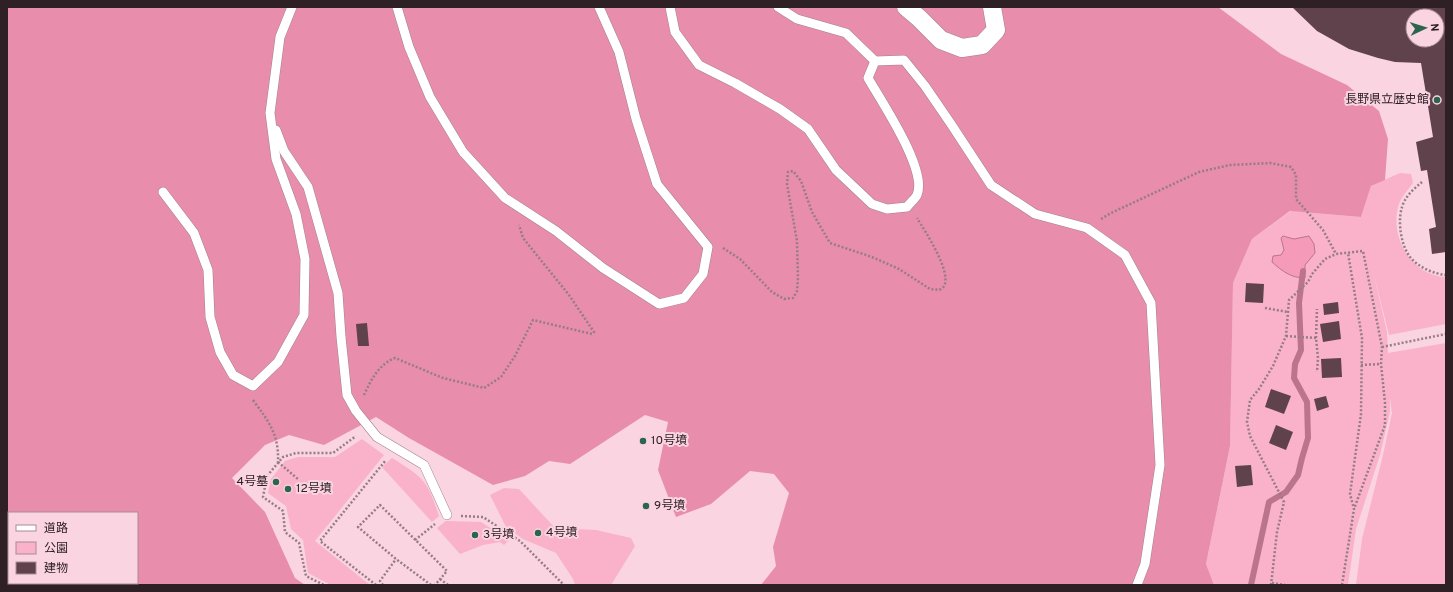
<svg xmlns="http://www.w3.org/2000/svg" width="1453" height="592" font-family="Overpass,'Noto Sans JP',sans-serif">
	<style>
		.green { fill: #f9b2c9 }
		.forest { fill: #e98dad; fill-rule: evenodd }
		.water { fill: #f69aba; stroke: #ba758d }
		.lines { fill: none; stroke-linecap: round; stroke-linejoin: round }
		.stream { stroke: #ba758d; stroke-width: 6 }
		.building { fill: #60424c; fill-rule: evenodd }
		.service-casing { stroke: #a3818c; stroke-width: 10 }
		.minor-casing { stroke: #a3818c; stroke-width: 19 }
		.path { stroke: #967c84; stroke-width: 2.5; stroke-dasharray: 2 2; stroke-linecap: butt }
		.service { stroke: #fff; stroke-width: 9 }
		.minor { stroke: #fff; stroke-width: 18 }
		.poi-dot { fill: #2c654d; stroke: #fad4e0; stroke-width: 1.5 }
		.labels { text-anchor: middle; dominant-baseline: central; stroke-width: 4; stroke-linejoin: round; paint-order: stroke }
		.poi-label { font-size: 12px; fill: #2e2024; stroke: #fad4e0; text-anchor: start }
	</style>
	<rect width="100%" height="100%" fill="#fad4e0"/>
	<g class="green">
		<path d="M1400,173l11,1 2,9c-5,7 -13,15 -15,24 -8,31 14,69 48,70v47l-57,11 -16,-64 14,61 1,21 58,-10v242h-90l6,-46 21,-84 9,-42 -2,-15v14l-10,43 -24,74 -8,56h-134l-8,-21 24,-118 3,-163 19,-44 39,-28 70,6 10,-31z"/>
		<path d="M362,439l22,16 -69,86 55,44h-39l-23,-12 -5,-33 -12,-11 -5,-23 -18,-13 3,-14 14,-18 13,-4h37z"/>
		<path d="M392,458c32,20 35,22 47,58l-7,6 -50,-55z"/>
		<path d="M504,488l15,1 36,39 41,2 35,8 4,8 -24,39h-36l-2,-6 -17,-26 -33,-14 -17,-12 -16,-32z"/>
		<path d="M446,521l35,1 28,18 -5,5 -4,-3 -17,3 -23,9 -23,-26z"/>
	</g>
	<path class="forest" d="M7,7h1211l63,47 66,31 32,26 9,28 -3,41 -14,6 -10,31 -71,-6 -38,28 -19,44 -3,163 -24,118 8,21h-453l15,-19 -3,-19 16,-54 -15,-19 -24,-3 -39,33 -35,13 -18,-47 10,-48 -23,-7 -75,49 -21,-3 -24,15 -32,9 -84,-47 -33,-21 -52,28 -35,-10 -24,10 -33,33 33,34 30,66 10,7h-298zM9,513h128v70h-128z"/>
	<path class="water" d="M1283,236l11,3 15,-3 5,8 1,9 -10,12v13c-14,0 -23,-7 -33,-16l1,-6 8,-1 3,-5 -3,-12z"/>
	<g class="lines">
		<path class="stream" d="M1251,585l18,-83 17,-10 12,-17 4,-17 6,-20 -1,-36 -13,-24 1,-14 6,-14 -2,-47 4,-32"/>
	</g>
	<g class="building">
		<path d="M1292,7h154v245l-14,2 -3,-25 7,-2 -9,-57 -6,1 -5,-29 17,-5 -12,-74 -26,-1 -17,-4 -29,-9 -32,-18zM1413,16h24v24h-24z"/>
		<path d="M1246,283l18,1 -1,19 -18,-1z"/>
		<path d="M1338,302l1,11 -15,2 -1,-11z"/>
		<path d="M1339,321l2,18 -18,3 -3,-18z"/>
		<path d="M367,323l2,23h-11l-2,-22z"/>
		<path d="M1341,358l1,19 -20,1 -1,-19z"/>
		<path d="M1271,389l20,7 -7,18 -19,-7z"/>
		<path d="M1326,396l3,11 -12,4 -3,-12z"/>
		<path d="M1276,425l17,7 -7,18 -17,-7z"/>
		<path d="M1251,465l2,20 -16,2 -2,-21z"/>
	</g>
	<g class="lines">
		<defs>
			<g id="service">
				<path d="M397,7l12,40 21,50 33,55 42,46 51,33 47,37 56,36 25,-6 19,-24 5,-27 -51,-63 -21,-65 -17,-67 -20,-45"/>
				<path d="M670,7l5,25 24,33 36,18 45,26 28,20 28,41 36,34 15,5 20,-2c3,-4 8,-8 10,-12 11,-25 -36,-94 -49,-117l7,-17 29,-1 21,26 26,38 40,61 44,29 52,14 38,27 26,48 9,162 -15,99 -8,21"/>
				<path d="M778,7l19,12 49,14 29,28"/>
				<path d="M276,130l8,21 24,36 30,106 3,44 6,58 9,16 21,26 47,28 23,50"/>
				<path d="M163,192l31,41 14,37 2,47 10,35 13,23 20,11 25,-24 26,-47 1,-56 -9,-45 -20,-55 -6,-46 10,-76 12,-30"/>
			</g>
			<path id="minor" d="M906,7l13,11 22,22 21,8 20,-3 14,-15 -4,-23"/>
		</defs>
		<use href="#service" class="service-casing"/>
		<use href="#minor" class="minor-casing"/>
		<g class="path">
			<path d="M1422,182c-6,5 -13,11 -17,18 -9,15 -5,44 5,57 8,10 24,17 36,18"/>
			<path d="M1101,219l10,-6 88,-41 31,-7 40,-2 21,4 5,8v24l27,31 13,24 27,-3 19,96 -1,17 4,39v22l-31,84"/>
			<path d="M723,248l17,11 32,33 12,7 9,-1 4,-7 1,-13 -1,-37 -10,-57 1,-12 5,-1 8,10 11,31 18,31 42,14 27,12 31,20 9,1c2,-1 4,-2 5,-4 8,-14 -19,-55 -27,-68"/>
			<path d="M1265,308l23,4"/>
			<path d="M1286,336l30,2 2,20 -1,14"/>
			<path d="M1316,338l1,-29"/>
			<path d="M1382,347l64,-13"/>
			<path d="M1361,365l20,-1"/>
			<path d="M364,395c7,-15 15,-31 31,-37l48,20 41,10 17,-11 14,-21 18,-36 59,14 2,-2 -25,-37 -46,-57 -4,-13"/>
			<path d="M253,400c16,22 26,34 25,62"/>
			<path d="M278,462l21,18"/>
			<path d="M267,476l-4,21 20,14 2,21 14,11 7,33 18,9"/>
			<path d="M247,478l20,-2 16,-19 13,-4h37l23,-17"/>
			<path d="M461,516l22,1 37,24 44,44"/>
			<path d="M415,540l20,-16"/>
			<path d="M440,579l8,6"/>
			<path d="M1272,583l13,2"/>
			<path d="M376,585l-56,-44 66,-81"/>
			<path d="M383,585l-3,-4 16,-22"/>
			<path d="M431,585l-35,-26 -38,-32 22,-22 67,66 -12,14"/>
			<path d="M1271,585l6,-53 7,-30 -34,-66 -3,-14 3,-22 9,-11 14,-23 13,-30 3,-36 19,-18 4,-8 13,-15 11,-5"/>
			<path d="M1342,585l12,-76 -4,-15 11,-80 1,-76 -14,-85"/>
		</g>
		<use href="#service" class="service"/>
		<use href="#minor" class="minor"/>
	</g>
	<g class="poi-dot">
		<circle cx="1437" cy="100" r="4"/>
		<circle cx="643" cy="441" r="4"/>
		<circle cx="276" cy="482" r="4"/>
		<circle cx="288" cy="489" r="4"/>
		<circle cx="646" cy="506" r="4"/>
		<circle cx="538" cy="533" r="4"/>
		<circle cx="475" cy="535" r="4"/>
	</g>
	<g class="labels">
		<g class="poi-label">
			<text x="1429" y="100" text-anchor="end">長野県立歴史館</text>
			<text x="651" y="441">10号墳</text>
			<text x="268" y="482" text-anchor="end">4号墓</text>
			<text x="296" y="489">12号墳</text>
			<text x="654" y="506">9号墳</text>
			<text x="546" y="533">4号墳</text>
			<text x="483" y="535">3号墳</text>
		</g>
	</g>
	<rect width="1453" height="592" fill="none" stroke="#2e2024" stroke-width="16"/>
	<rect x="8" y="512" width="130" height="72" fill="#fad4e0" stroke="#a88c95"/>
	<rect x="16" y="525" width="20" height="6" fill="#ffffff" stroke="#a88c95"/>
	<text x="44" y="532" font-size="12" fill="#2e2024">道路</text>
	<rect x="16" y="542" width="20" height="12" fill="#f9b2c9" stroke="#a88c95"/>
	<text x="44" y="552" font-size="12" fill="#2e2024">公園</text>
	<rect x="16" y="562" width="20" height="12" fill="#60424c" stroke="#a88c95"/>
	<text x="44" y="572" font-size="12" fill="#2e2024">建物</text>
	<g transform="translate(1425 28) rotate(86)"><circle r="19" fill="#fad4e0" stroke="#a88c95"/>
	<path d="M0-3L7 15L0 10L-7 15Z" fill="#2c654d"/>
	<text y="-6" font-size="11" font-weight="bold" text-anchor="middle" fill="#2e2024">N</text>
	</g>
</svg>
